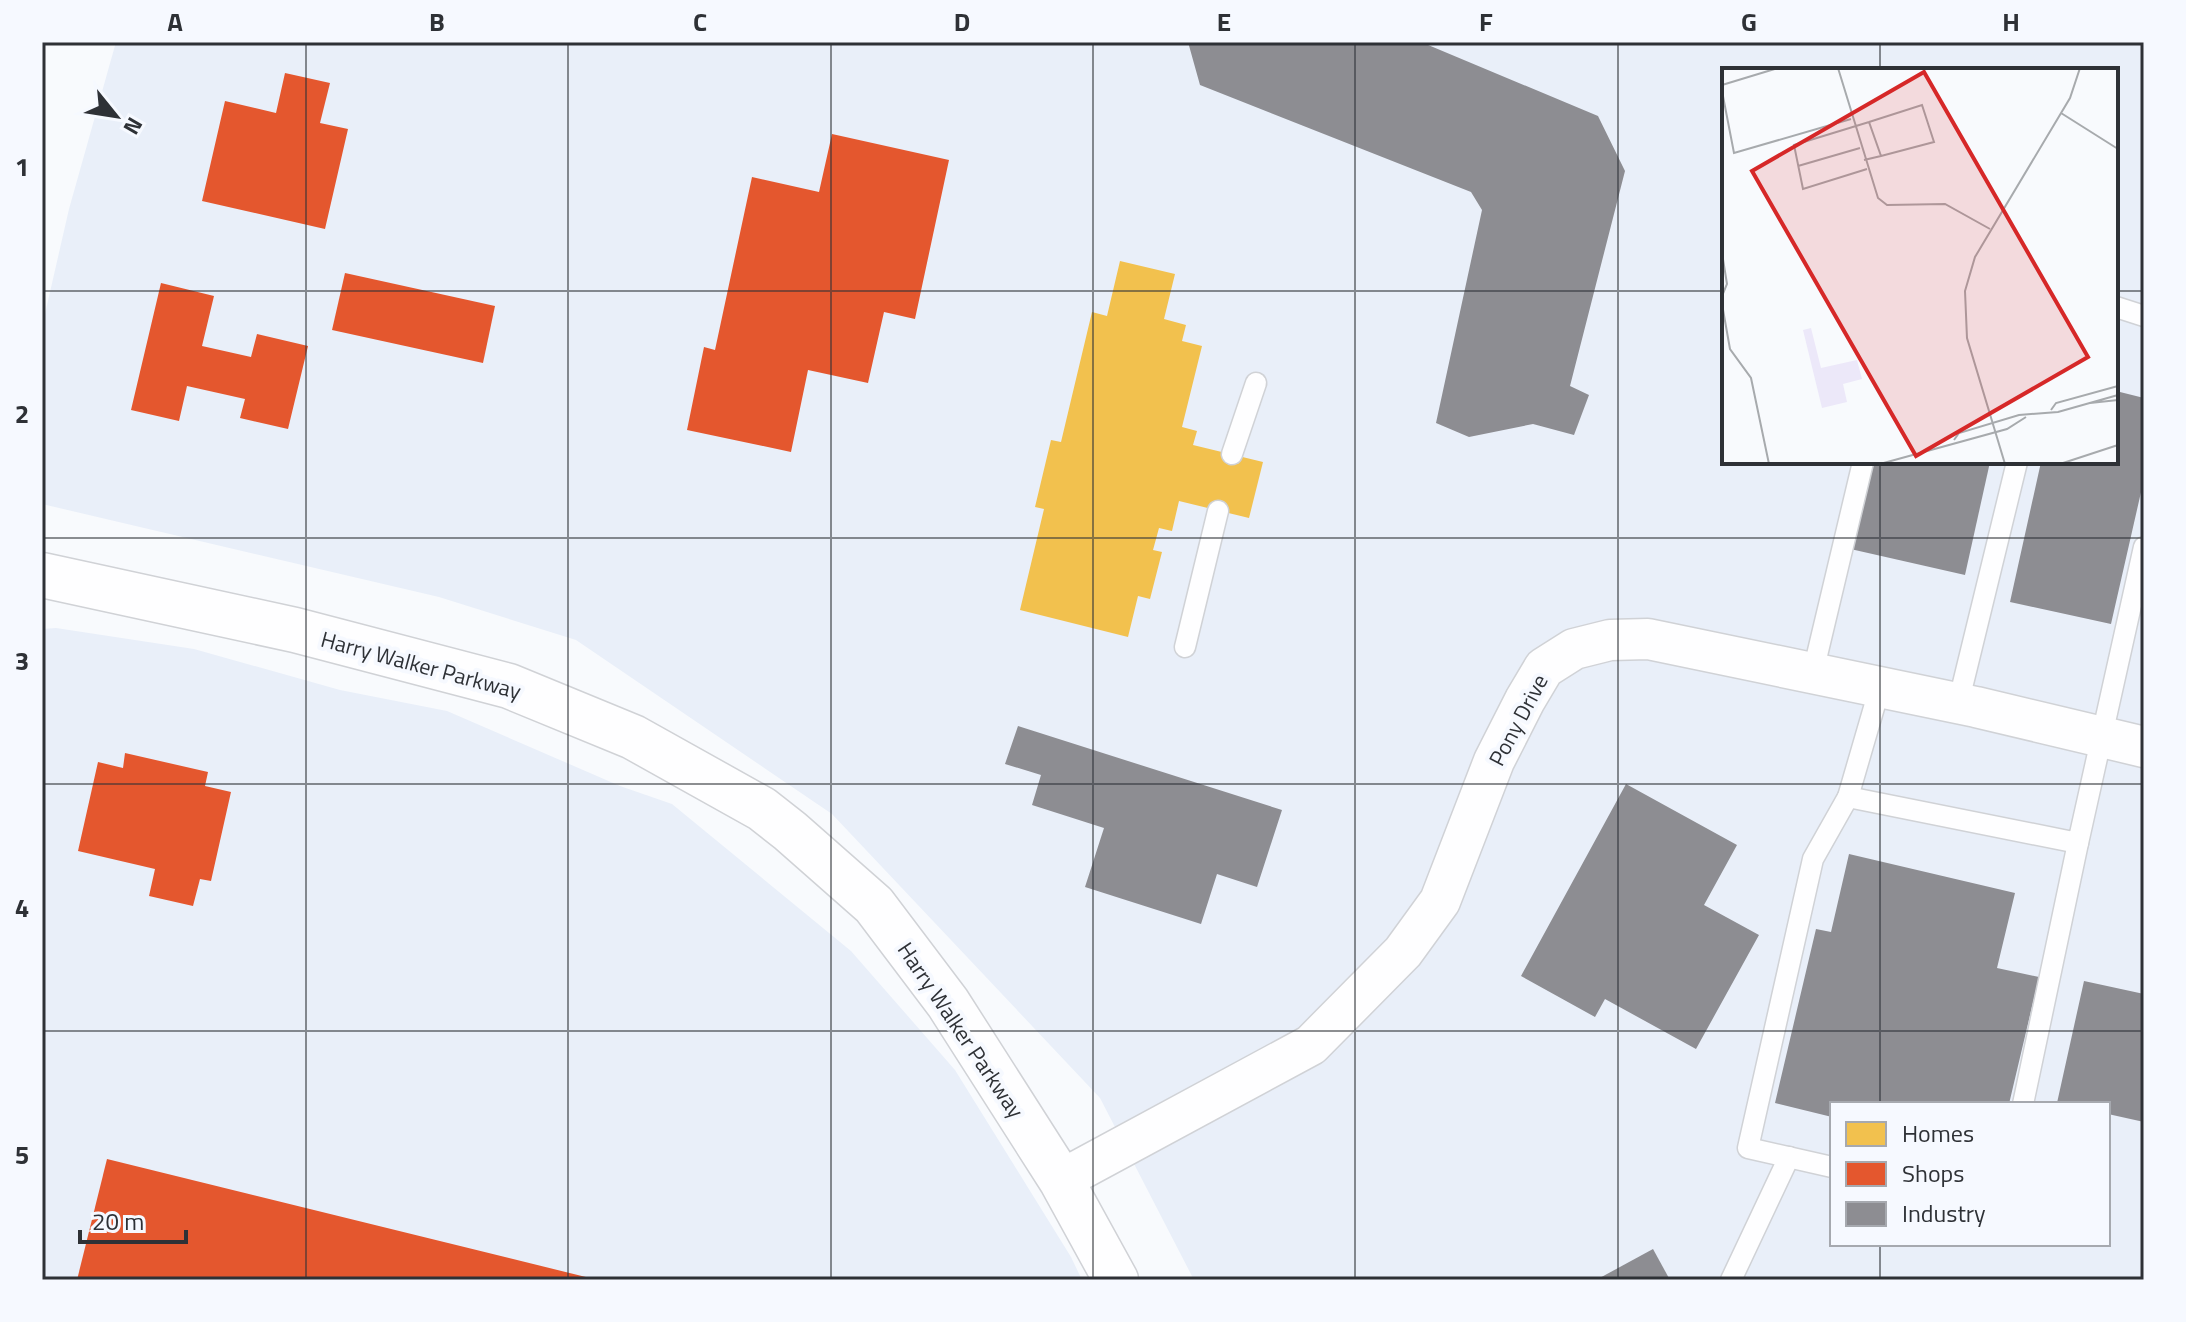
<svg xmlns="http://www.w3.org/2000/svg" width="2186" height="1322" font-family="'Titillium Web',sans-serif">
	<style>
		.built { fill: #e9eff9; fill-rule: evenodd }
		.homes { fill: #f2c14e }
		.shops { fill: #e4572e }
		.industry { fill: #8d8d92 }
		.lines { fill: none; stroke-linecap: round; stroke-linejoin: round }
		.service-casing { stroke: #d0d2d6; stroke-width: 23 }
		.minor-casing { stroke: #d0d2d6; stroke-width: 43 }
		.tertiary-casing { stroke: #d0d2d6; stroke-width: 47 }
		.service { stroke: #fefeff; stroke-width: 20 }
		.minor { stroke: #fefeff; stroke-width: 40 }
		.tertiary { stroke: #fefeff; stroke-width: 44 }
		.grid { fill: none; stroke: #2e3136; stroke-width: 2; stroke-opacity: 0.55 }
		.labels { text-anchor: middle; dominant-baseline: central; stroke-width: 8; stroke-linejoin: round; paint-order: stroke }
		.street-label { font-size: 22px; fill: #2e3136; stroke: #f6f9ff }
		.inset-road { fill: none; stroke: #a7aaad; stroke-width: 2 }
		.view { fill: #d62828; fill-opacity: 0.15; stroke: #d62828; stroke-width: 4 }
		.inset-edge { fill: none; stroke: #2e3136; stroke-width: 4 }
		.neatline { fill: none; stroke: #2e3136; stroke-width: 3 }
		.grid-label { font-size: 26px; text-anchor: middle; font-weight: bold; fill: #2e3136 }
	</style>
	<rect width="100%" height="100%" fill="#f8fafd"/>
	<g class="built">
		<path d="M116,42h2028v1238h-950l-94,-182 -268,-284 -256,-174 -137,-43 -397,-93v-177l27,-118zM1724,70h392v392h-392zM1832,1104h276v140h-276z"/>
		<path d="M56,628l138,21 146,41 107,21 173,75 52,18 179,147 104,119 116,187 11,23h-1040v-651z"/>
	</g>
	<path class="homes" d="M1120,261l55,13 -11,45 22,6 -4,16 20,5 -20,81 15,4 -4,14 70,17 -14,56 -70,-17 -7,30 -13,-3 -6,22 9,2 -12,47 -12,-3 -10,41 -108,-27 24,-101 -9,-2 16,-67 10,2 31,-130 15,4z"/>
	<g class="shops">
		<path d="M285,73l45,10 -10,40 28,6 -23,100 -123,-28 23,-100 51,12z"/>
		<path d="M832,134l117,26 -34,159 -31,-7 -16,71 -60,-13 -17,82 -104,-22 17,-83 11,3 37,-173 67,15z"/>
		<path d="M345,273l150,33 -12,57 -151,-33z"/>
		<path d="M161,283l53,13 -12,50 49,11 6,-23 51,12 -20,83 -48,-11 5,-19 -58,-13 -8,35 -48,-11z"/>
		<path d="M125,753l83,19 -3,14 26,6 -20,89 -11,-2 -7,27 -44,-10 6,-27 -77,-18 20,-89 25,6z"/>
		<path d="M107,1159l487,120 -1,1h-516z"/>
	</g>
	<g class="industry">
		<path d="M1188,42h233l177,74 27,55 -55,215 19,9 -15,40 -41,-11 -64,13 -33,-14 46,-213 -11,-18 -271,-107z"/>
		<path d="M2116,391l28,7v81l-33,145 -101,-22 31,-140h75z"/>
		<path d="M1866,462h124l-25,113 -119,-27z"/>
		<path d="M1018,726l264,84 -25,77 -40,-13 -16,50 -116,-37 19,-59 -72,-23 9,-30 -36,-11z"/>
		<path d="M1626,784l111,61 -33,60 55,30 -63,114 -91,-50 -10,18 -74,-41z"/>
		<path d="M1849,854l166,39 -18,75 42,9 -30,127h-177v13l-57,-14 41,-174 15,3z"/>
		<path d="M2084,981l60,13v128l-36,-8v-10l-51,-1z"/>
		<path d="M1653,1249l17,31h-74z"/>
	</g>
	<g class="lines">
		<defs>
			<g id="service">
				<path d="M2116,307l28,9"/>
				<path d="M1232,454l24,-71"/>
				<path d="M1185,647l33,-136"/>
				<path d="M1813,672l50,-210"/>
				<path d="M1880,687l-32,110 230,46 66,-296"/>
				<path d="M1958,704l59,-242"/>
				<path d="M2023,1104l55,-261"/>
				<path d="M1832,1167l-84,-19 65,-289 35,-62"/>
				<path d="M1731,1280l58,-123"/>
			</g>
			<path id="minor" d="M1061,1180l250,-135 92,-93 37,-51 54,-140 31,-61 19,-32 30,-19 36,-9 38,-1 328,68 168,40"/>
			<path id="tertiary" d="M42,575l253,55 214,56 124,51 129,72 28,22 84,74 74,98 113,177 55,100"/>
		</defs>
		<use href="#service" class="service-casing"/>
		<use href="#minor" class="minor-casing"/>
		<use href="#tertiary" class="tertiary-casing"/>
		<use href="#service" class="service"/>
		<use href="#minor" class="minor"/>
		<use href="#tertiary" class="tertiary"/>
	</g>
	<path class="grid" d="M306,42v1238M568,42v1238M831,42v1238M1093,42v1238M1355,42v1238M1618,42v1238M1880,42v28M42,291h1682M2116,291h28M1880,462v642M42,538h2102M42,784h2102M42,1031h2102M1880,1244v36"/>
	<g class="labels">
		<g class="street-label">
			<text transform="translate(421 665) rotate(15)">Harry Walker Parkway</text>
			<text transform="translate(1518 720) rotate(-62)">Pony Drive</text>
			<text transform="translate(961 1030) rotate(56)">Harry Walker Parkway</text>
		</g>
	</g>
	<g transform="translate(1722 68)">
		<rect width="396" height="396" fill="#f8fafd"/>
		<path d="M89,260l10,40 36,-8 5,19 -19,5 4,18 -25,6 -19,-78z" fill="#ece8f9"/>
		<path class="inset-road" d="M116,0l40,130 9,7 58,-1 45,25M0,17l56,-17M0,23l12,62 117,-34M339,45l57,36M147,54l53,-17 12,37 -53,14M142,92l17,-4 -12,-34 -75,23 9,44 64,-20M76,98l62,-18M0,185l5,31 -5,12M0,236l8,45 21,29 18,86M368,335l28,-3M329,342l5,-7 62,-17M232,372l5,-7 60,-18 39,-3 60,-17M158,396l127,-35 19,-12M283,396l-38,-126 -2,-47 10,-34 95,-159 10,-30M338,396l58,-19"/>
		<path class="view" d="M202,4l164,285 -172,99 -164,-285z"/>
		<rect width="396" height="396" class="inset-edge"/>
	</g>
	<rect width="2186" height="1322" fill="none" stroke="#f6f9ff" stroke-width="88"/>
	<rect x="1830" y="1102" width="280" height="144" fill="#f6f9ff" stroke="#a6a9af" stroke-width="2"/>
	<rect x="1846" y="1122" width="40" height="24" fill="#f2c14e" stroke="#a6a9af" stroke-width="2"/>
	<text x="1902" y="1142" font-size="24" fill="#2e3136">Homes</text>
	<rect x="1846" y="1162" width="40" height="24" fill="#e4572e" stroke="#a6a9af" stroke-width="2"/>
	<text x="1902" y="1182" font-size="24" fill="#2e3136">Shops</text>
	<rect x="1846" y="1202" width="40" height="24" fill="#8d8d92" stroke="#a6a9af" stroke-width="2"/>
	<text x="1902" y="1222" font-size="24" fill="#2e3136">Industry</text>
	<g transform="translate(116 116) rotate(120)" stroke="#f6f9ff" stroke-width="6" paint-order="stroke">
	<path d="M0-6L14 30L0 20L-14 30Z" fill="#2e3136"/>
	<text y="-12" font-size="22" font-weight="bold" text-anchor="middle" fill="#2e3136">N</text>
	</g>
	<path d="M80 1230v12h106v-12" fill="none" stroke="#2e3136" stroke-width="4"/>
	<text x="92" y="1230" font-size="24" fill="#2e3136" stroke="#f6f9ff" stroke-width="6" paint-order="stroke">20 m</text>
	<rect x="44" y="44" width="2098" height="1234" class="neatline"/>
	<g class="grid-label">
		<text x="175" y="31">A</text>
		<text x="437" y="31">B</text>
		<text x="700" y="31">C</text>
		<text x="962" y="31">D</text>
		<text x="1224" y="31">E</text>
		<text x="1486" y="31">F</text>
		<text x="1749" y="31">G</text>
		<text x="2011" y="31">H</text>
		<text x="22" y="176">1</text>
		<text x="22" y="423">2</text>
		<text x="22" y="670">3</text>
		<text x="22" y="917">4</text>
		<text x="22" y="1164">5</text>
	</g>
</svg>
